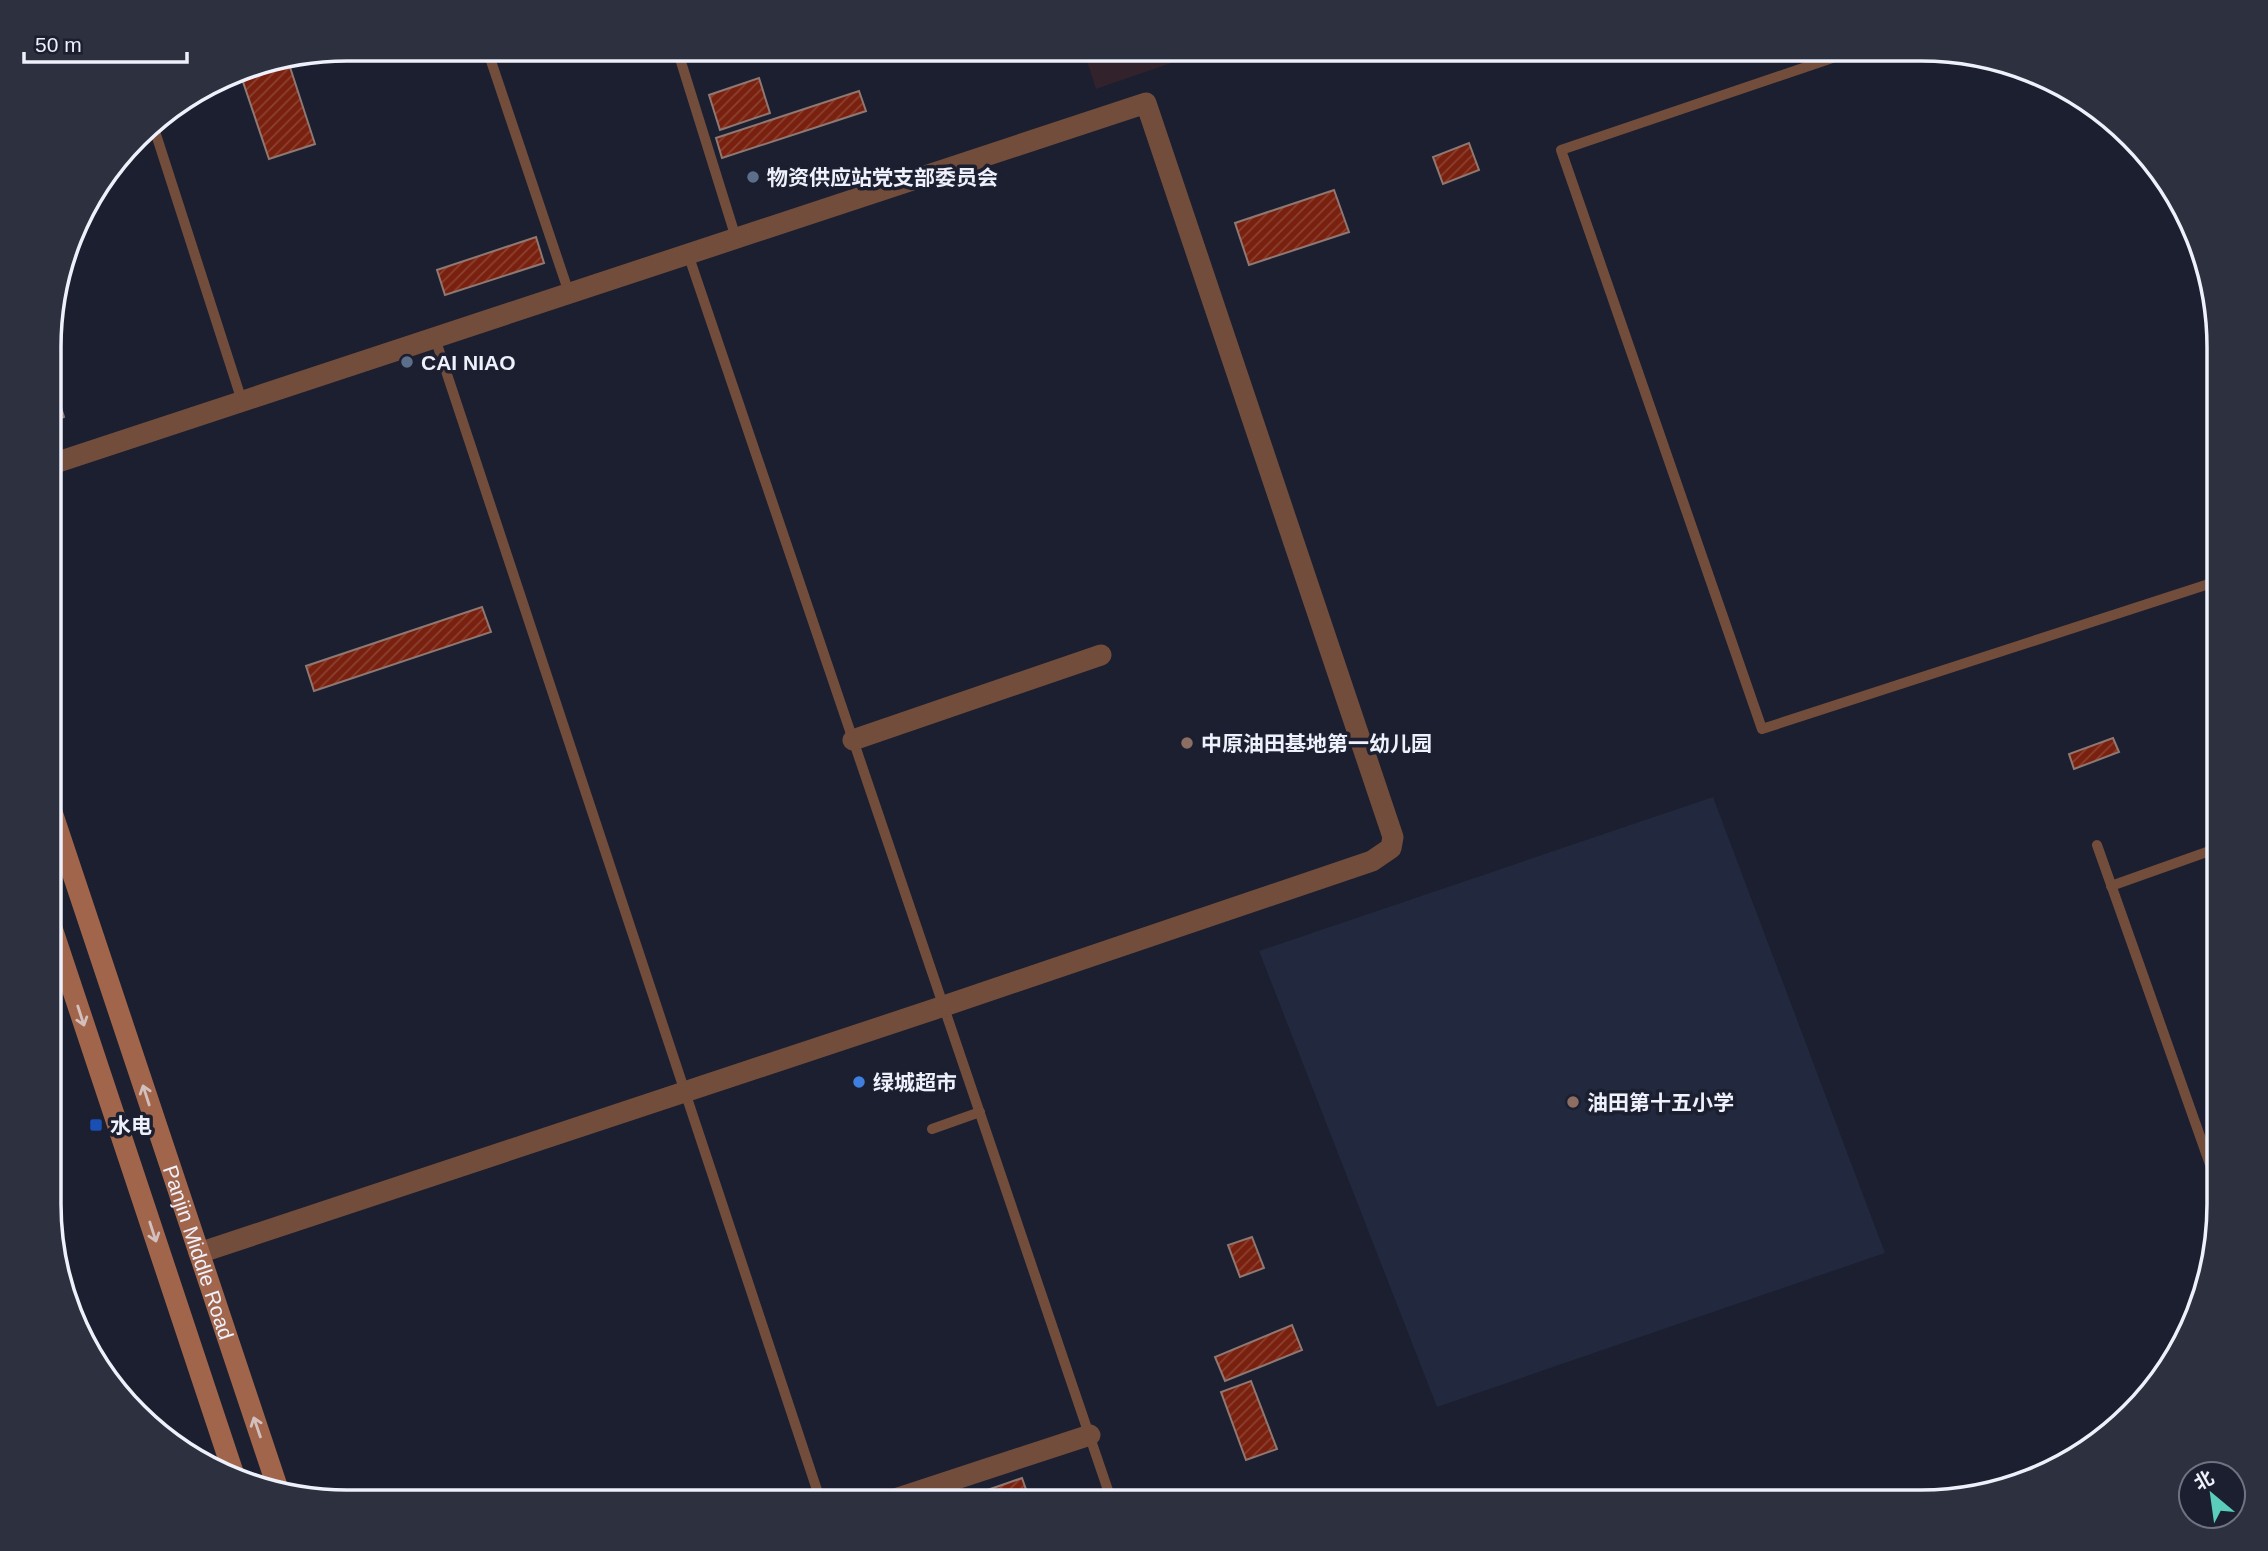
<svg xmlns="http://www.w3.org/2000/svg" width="2268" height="1551" font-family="Helvetica,'Noto Sans SC',sans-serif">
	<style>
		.commercial { fill: #32222c }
		.built { fill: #22283d }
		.building { fill: url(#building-hatch); stroke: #8f7872; stroke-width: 2 }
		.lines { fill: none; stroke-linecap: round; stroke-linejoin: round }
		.lane { stroke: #724d3c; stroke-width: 10 }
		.street { stroke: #724d3c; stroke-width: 21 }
		.secondary { stroke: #a0654a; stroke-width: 21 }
		.oneway { stroke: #d3c0be }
		.service-dot { fill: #5c6f8a; stroke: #1b1f2f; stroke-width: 2.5 }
		.education-dot { fill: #8d6e63; stroke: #1b1f2f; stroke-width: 2.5 }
		.shop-dot { fill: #3f7fe0; stroke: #1b1f2f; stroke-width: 2.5 }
		.transit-dot { fill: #1a4fb4; stroke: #1b1f2f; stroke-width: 2.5 }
		.labels { text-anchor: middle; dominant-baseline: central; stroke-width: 7; stroke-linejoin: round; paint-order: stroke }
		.poi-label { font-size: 21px; font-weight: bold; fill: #eef1fc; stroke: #1b1f2f; text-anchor: start }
		.street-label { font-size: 21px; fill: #eef1fc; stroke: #1b1f2f }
		.rim { fill: none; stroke: #eef1fc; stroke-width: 3.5 }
	</style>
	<defs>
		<pattern id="building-hatch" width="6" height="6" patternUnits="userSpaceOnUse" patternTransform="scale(1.75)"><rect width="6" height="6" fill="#79200e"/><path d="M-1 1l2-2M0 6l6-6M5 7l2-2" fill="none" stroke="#8c4132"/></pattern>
	</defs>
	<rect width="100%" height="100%" fill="#1b1f2f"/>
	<path class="commercial" d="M1083,49h129l-116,40z"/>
	<path class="built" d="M1713,797l172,456 -448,154 -178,-456z"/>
	<g class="building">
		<path d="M347,49h39l-34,12z"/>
		<path d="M288,61l27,83 -46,15 -30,-89z"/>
		<path d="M759,78l11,35 -50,17 -11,-35z"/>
		<path d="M859,91l7,20 -144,47 -6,-20z"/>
		<path d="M1469,143l10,27 -36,14 -10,-27z"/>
		<path d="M1334,190l15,42 -100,33 -14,-42z"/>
		<path d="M536,237l8,26 -99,32 -8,-25z"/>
		<path d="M52,380l12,37 -12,5z"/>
		<path d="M482,607l9,25 -177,59 -8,-25z"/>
		<path d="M2113,738l6,14 -45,17 -5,-15z"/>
		<path d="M1252,1237l12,31 -24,9 -12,-32z"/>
		<path d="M1292,1325l10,25 -77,31 -10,-24z"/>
		<path d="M1251,1381l26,68 -31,11 -25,-68z"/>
		<path d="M1022,1478l8,23 -77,1z"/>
	</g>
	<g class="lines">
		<g class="lane">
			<path d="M487,49l82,244"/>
			<path d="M677,49l59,189"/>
			<path d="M1856,50l-295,100 201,579 456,-148"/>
			<path d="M152,122l90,279"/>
			<path d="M688,254l424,1248"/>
			<path d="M435,338l386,1164"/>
			<path d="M2097,845l121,342"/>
			<path d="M2111,886l107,-38"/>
			<path d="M932,1129l48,-17"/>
		</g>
		<g class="street">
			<path d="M52,464l1094,-361 247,734 -2,11 -19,13 -428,145 -745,247"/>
			<path d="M853,740l248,-85"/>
			<path d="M886,1502l204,-67"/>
		</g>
		<g class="secondary">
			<path id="s1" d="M52,812l227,680"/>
			<path d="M52,928l183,550"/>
		</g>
	</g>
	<defs><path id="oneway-shaft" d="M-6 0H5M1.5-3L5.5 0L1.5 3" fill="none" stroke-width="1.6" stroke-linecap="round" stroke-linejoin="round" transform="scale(1.75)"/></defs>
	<g class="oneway">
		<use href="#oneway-shaft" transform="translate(81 1016) rotate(72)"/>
		<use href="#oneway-shaft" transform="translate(146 1095) rotate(-108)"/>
		<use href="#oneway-shaft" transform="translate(153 1232) rotate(72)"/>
		<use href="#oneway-shaft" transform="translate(257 1427) rotate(-109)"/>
	</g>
	<g class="service-dot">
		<circle cx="753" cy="177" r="7"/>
		<circle cx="407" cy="362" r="7"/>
	</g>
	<g class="education-dot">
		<circle cx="1187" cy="743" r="7"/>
		<circle cx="1573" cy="1102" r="7"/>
	</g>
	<circle class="shop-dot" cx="859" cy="1082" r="7"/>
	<rect class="transit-dot" x="89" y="1118" width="14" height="14" rx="3.5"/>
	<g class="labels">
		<g class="poi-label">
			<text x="767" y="177">物资供应站党支部委员会</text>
			<text x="421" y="362">CAI NIAO</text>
			<text x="1201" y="743">中原油田基地第一幼儿园</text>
			<text x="873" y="1082">绿城超市</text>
			<text x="1587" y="1102">油田第十五小学</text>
			<text x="110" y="1125">水电</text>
		</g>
		<g class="street-label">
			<text stroke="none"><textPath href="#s1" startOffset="464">Panjin Middle Road</textPath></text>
		</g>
	</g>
	<path d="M0 0H2268V1551H0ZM347 61H1921A286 286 0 0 1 2207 347V1204A286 286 0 0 1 1921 1490H347A286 286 0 0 1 61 1204V347A286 286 0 0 1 347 61Z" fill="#2c303f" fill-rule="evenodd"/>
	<path class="rim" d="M347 61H1921A286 286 0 0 1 2207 347V1204A286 286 0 0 1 1921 1490H347A286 286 0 0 1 61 1204V347A286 286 0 0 1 347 61Z"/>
	<g transform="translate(2212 1495) rotate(331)"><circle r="33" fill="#1b1f2f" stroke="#6f7381" stroke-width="2"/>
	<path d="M0-5L12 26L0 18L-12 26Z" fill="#5bcebb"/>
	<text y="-10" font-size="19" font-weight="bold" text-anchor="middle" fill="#eef1fc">北</text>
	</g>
	<path d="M24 52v10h163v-10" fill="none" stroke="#eef1fc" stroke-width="3.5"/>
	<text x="35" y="52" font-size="21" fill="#eef1fc" stroke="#1b1f2f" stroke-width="5" paint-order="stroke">50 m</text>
</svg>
